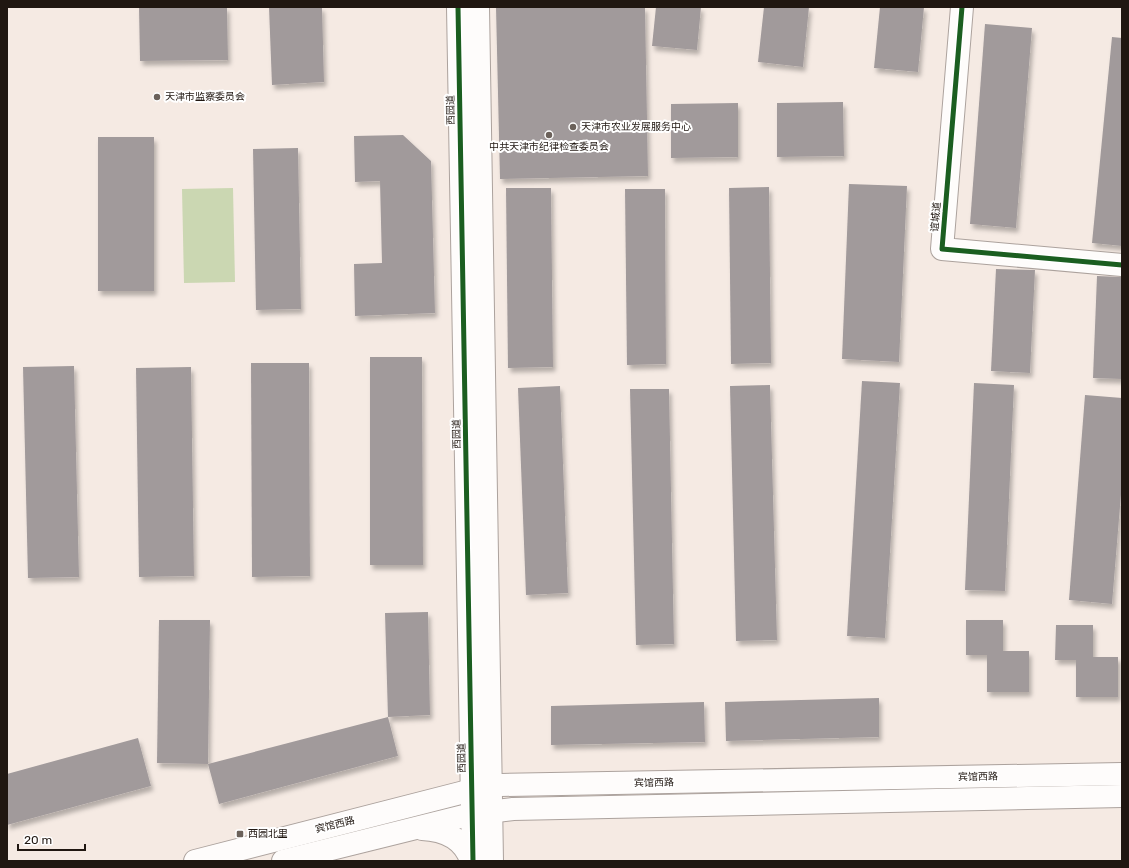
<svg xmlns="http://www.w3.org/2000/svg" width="1129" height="868" font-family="Rubik,'Noto Sans SC',sans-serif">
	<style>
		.green { fill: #cbd7b2 }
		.building { fill: #a19a9b; filter: url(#shadow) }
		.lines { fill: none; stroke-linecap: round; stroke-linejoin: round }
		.minor-casing { stroke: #aca29d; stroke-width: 24 }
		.tertiary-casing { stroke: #aca29d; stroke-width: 24 }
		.secondary-casing { stroke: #aca29d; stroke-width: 24 }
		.minor { stroke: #fefcfb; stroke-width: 22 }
		.tertiary { stroke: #fefcfb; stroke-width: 22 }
		.secondary { stroke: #fefcfb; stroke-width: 22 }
		.cycleway-casing { stroke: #fff; stroke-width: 8 }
		.cycleway { stroke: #1b5e20; stroke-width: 5 }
		.poi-dot { fill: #6b615a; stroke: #fff; stroke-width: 1.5 }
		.labels { text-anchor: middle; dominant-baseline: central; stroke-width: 4; stroke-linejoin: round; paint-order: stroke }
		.poi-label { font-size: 10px; fill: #201711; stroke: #fff; text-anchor: start }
		.street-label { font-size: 10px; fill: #201711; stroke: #fff }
	</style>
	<defs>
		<filter id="shadow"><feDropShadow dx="2.5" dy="4.5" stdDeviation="2" flood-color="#0004"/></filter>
	</defs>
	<rect width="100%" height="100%" fill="#f5eae3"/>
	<path class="green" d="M233,188l2,94 -51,1 -2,-94z"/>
	<g class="building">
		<path d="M139,7h88l1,53 -88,1z"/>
		<path d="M269,7h53l2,75 -52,3z"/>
		<path d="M496,7h149l3,169 -148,3z"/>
		<path d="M656,7h45l-4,43 -45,-4z"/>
		<path d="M764,7h45l-6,60 -45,-5z"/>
		<path d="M880,7h44l-6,65 -44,-4z"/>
		<path d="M985,24l47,4 -16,200 -46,-4z"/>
		<path d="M1112,37l10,1v208l-30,-3z"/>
		<path d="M843,102l1,54 -67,1v-54z"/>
		<path d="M738,103v54l-67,1v-54z"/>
		<path d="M403,135l28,26 4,152 -80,3 -1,-52 28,-1 -2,-82 -25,1 -1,-46z"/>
		<rect x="98" y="137" width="56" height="154"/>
		<path d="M298,148l3,161 -45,1 -3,-161z"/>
		<path d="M849,184l58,2 -8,176 -57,-3z"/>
		<path d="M769,187l2,176 -40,1 -2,-176z"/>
		<path d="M506,188h45l2,179 -45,1z"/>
		<path d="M625,189h40l1,175 -39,1z"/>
		<path d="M996,269l39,1 -5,103 -39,-2z"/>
		<path d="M1097,276l25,1v102l-29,-1z"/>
		<path d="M370,357h52l1,208h-53z"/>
		<path d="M251,363h58l1,213 -58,1z"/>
		<path d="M74,366l5,211 -51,1 -5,-211z"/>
		<path d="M191,367l3,209 -55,1 -3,-209z"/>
		<path d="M862,381l38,2 -15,255 -38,-2z"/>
		<path d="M974,383l40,2 -9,206 -40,-1z"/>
		<path d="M770,385l7,255 -41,1 -6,-255z"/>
		<path d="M560,386l8,207 -42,2 -8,-207z"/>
		<path d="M630,389h39l5,255 -38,1z"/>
		<path d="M1085,395l37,3v84l-10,122 -43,-4z"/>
		<path d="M428,612l2,103 -42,2 -3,-104z"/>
		<path d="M159,620h51l-2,144 -51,-1z"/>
		<path d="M966,620h37v31h26v41h-42v-37h-21z"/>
		<path d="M1056,625h37v32h25v40h-42v-37h-21z"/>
		<path d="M879,698v39l-153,4 -1,-39z"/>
		<path d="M704,702l1,40 -154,3v-39z"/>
		<path d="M388,717l10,39 -179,48 -11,-40z"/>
		<path d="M138,738l13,48 -144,39v-51z"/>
	</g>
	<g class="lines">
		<defs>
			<path id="minor" d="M962,7l-20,242 180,16"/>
			<g id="tertiary">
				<path d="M458,7l15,854"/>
				<path d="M478,7l14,854"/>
			</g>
			<g id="secondary">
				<path d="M422,829c22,1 42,9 49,32"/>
				<path d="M195,861l277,-71 29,-5 621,-11"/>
				<path d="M283,861l189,-47 41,-5 609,-13"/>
			</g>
		</defs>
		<use href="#minor" class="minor-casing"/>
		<use href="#tertiary" class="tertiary-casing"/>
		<use href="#secondary" class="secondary-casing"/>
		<use href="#minor" class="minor"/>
		<use href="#tertiary" class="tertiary"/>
		<use href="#secondary" class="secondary"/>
		<defs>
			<g id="cycleway">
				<path d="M458,7l15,854"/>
				<path d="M962,7l-20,242 180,16"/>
			</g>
		</defs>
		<use href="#cycleway" class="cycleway-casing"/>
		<use href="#cycleway" class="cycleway"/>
	</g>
	<g class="poi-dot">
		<circle cx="157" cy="97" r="4"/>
		<circle cx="573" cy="127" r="4"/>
		<circle cx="549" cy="135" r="4"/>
		<rect x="236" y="830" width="8" height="8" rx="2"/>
	</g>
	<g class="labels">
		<g class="poi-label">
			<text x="165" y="97">天津市监察委员会</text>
			<text x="581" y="127">天津市农业发展服务中心</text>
			<text x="549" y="147" text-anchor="middle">中共天津市纪律检查委员会</text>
			<text x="248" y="834">西园北里</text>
		</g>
		<g class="street-label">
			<text transform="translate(451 110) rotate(-91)">西园道</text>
			<text transform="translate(936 217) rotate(-85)">谊城道</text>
			<text transform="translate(457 434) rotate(-91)">西园道</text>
			<text transform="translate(462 758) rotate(-91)">西园道</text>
			<text transform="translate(978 777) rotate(-1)">宾馆西路</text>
			<text transform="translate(654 783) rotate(-1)">宾馆西路</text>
			<text transform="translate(335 825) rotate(-14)">宾馆西路</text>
		</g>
	</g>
	<rect width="1129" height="868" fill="none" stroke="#201711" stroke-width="16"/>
	<path d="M18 844v6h67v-6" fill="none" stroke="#201711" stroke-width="2"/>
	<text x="24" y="844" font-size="12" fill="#201711" stroke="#ffffff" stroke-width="3" paint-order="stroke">20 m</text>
</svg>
